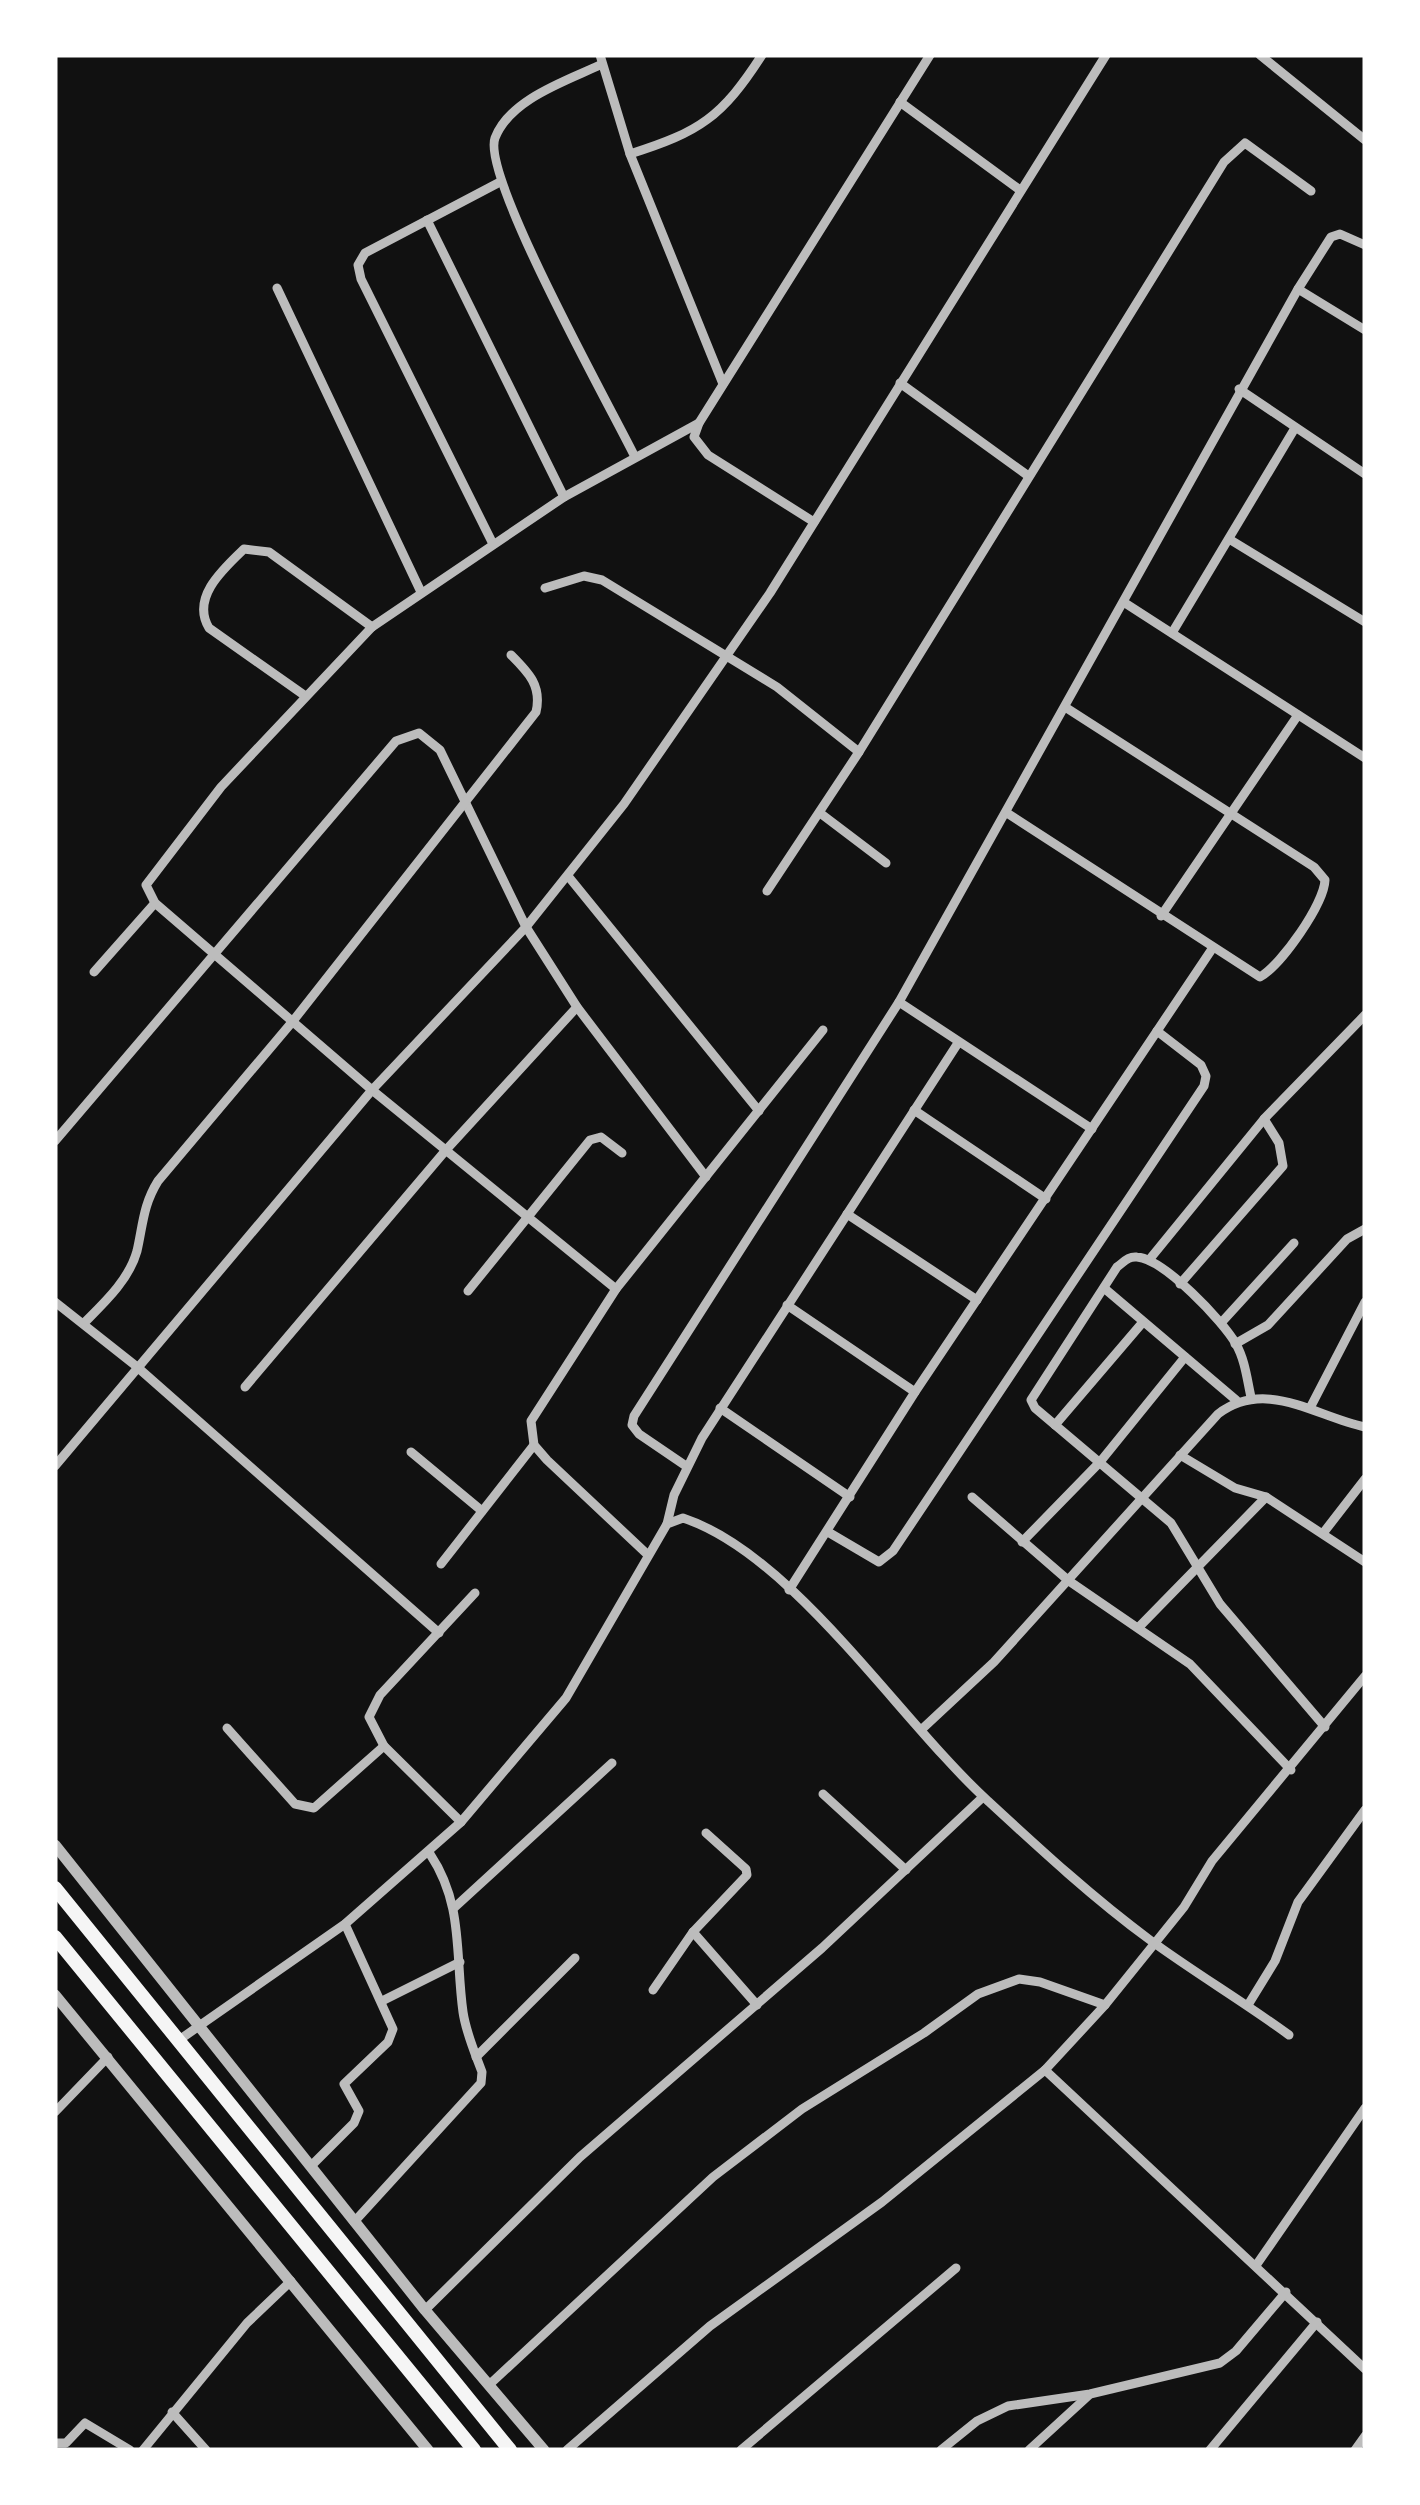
<svg xmlns="http://www.w3.org/2000/svg" width="1420" height="2505" font-family="Inter,sans-serif">
	<style>
		.lines { fill: none; stroke-linecap: round; stroke-linejoin: round }
		.minor { stroke: #bcbcbc; stroke-width: 9 }
		.tertiary { stroke: #bcbcbc; stroke-width: 11 }
		.trunk { stroke: #f5f5f5; stroke-width: 14 }
	</style>
	<rect width="100%" height="100%" fill="#111"/>
	<g class="lines">
		<g class="minor">
			<path d="M600,55l30,99 93,230"/>
			<path d="M1260,55l105,85"/>
			<path d="M600,65c-34,16 -90,34 -105,73 -14,38 116,270 140,319"/>
			<path d="M900,102l120,88"/>
			<path d="M630,154c70,-22 92,-37 132,-99"/>
			<path d="M427,220l137,277"/>
			<path d="M277,288l144,304"/>
			<path d="M1298,289l67,41"/>
			<path d="M900,383l127,92"/>
			<path d="M1239,389l126,85"/>
			<path d="M814,522l-106,-67 -14,-18 5,-14 231,-368"/>
			<path d="M1229,539l136,83"/>
			<path d="M493,544l-132,-265 -3,-14 7,-12 135,-71"/>
			<path d="M545,588l39,-12 18,4 175,107 82,65"/>
			<path d="M1125,603l240,155"/>
			<path d="M1172,633l123,-205"/>
			<path d="M304,695l-95,-67c-18,-30 13,-58 35,-79l25,3 103,75"/>
			<path d="M820,813l66,50"/>
			<path d="M1007,813l253,164c22,-13 64,-73 65,-97l-11,-13 -249,-160"/>
			<path d="M568,876l191,235"/>
			<path d="M767,891l92,-139 365,-590 21,-19 66,48"/>
			<path d="M1161,916l137,-201"/>
			<path d="M94,972l61,-69"/>
			<path d="M899,1002l193,127"/>
			<path d="M914,1110l132,89"/>
			<path d="M55,1141l341,-400 23,-8 21,17 86,177 51,80 129,170"/>
			<path d="M847,1214l130,86"/>
			<path d="M1149,1260l115,-141 101,-104"/>
			<path d="M1180,1284l103,-118 -4,-23 -15,-24"/>
			<path d="M1104,1288l132,112"/>
			<path d="M616,1289l-244,-199 -217,-187 -9,-18 75,-98 151,-160 192,-130 135,-74"/>
			<path d="M468,1291l122,-151 11,-3 21,16"/>
			<path d="M55,1302l81,64 303,267"/>
			<path d="M787,1305l128,87"/>
			<path d="M84,1323c20,-20 45,-43 53,-72 6,-26 6,-46 21,-70l135,-160 243,-309c6,-26 -7,-39 -25,-57"/>
			<path d="M1221,1323l73,-80"/>
			<path d="M1235,1344l33,-19 79,-86 18,-10"/>
			<path d="M245,1387l201,-237 131,-143"/>
			<path d="M1251,1397c-4,-18 -6,-37 -15,-53 -13,-23 -72,-85 -99,-87 -9,-1 -13,5 -20,10l-86,133 4,8 136,115 49,81 105,123"/>
			<path d="M720,1408l130,89"/>
			<path d="M1310,1408l55,-106"/>
			<path d="M1055,1425l88,-103"/>
			<path d="M411,1452l71,59"/>
			<path d="M1180,1455l55,33 31,9 99,65"/>
			<path d="M55,1466l317,-376 154,-163 98,-123 146,-211 336,-538"/>
			<path d="M686,1466l-47,-32 -7,-9 2,-9 265,-414 399,-713 33,-52 9,-3 25,11"/>
			<path d="M972,1497l97,84 121,83 101,106"/>
			<path d="M667,1524l7,-29 28,-57 256,-395"/>
			<path d="M828,1532l51,30 14,-11 311,-465 2,-10 -5,-11 -44,-34"/>
			<path d="M1324,1532l41,-53"/>
			<path d="M1022,1542l78,-80 85,-105"/>
			<path d="M648,1555l-101,-95 -13,-15 -3,-24 85,-132 207,-259"/>
			<path d="M441,1564l93,-119"/>
			<path d="M789,1590l126,-198 297,-443"/>
			<path d="M1139,1627l127,-130"/>
			<path d="M227,1728l68,76 19,4 70,-62"/>
			<path d="M921,1730l73,-68 224,-248c48,-36 96,2 147,13"/>
			<path d="M823,1794l83,76"/>
			<path d="M461,1822l-77,-76 -15,-29 11,-22 95,-102"/>
			<path d="M455,1907l157,-144"/>
			<path d="M693,1932l64,73"/>
			<path d="M653,1990l40,-58 54,-57 -1,-6 -40,-36"/>
			<path d="M382,2001l78,-39"/>
			<path d="M1248,2005l27,-44 23,-59 67,-92"/>
			<path d="M179,2040l166,-116 116,-102 105,-124 101,-174 16,-6c110,36 217,203 305,283 52,48 105,97 162,139 45,33 94,62 139,95"/>
			<path d="M476,2057l99,-99"/>
			<path d="M1045,2070l60,-65 79,-98 28,-46 153,-185"/>
			<path d="M55,2112l53,-55"/>
			<path d="M311,2166l43,-43 5,-12 -15,-27 44,-42 5,-13 -48,-105"/>
			<path d="M354,2222l127,-139 1,-11c-7,-19 -16,-39 -19,-60 -8,-57 1,-107 -33,-158"/>
			<path d="M1257,2264l108,-156"/>
			<path d="M425,2310l155,-153 242,-209 161,-151"/>
			<path d="M490,2384l223,-207 89,-68 122,-76 54,-39 41,-15 21,3 65,23"/>
			<path d="M172,2412l34,38"/>
			<path d="M55,2443h11l19,-20 45,27"/>
			<path d="M143,2450l104,-127 44,-42"/>
			<path d="M567,2450l143,-124 172,-124 163,-132 320,299"/>
			<path d="M741,2450l215,-182"/>
			<path d="M941,2450l36,-29 31,-15 82,-12 130,-31 16,-12 50,-59"/>
			<path d="M1029,2450l59,-54"/>
			<path d="M1210,2450l107,-128"/>
			<path d="M1355,2450l10,-14"/>
		</g>
		<g class="tertiary">
			<path d="M55,1845l370,465 119,140"/>
			<path d="M55,1995l373,455"/>
		</g>
		<g class="trunk">
			<path d="M55,1888l455,562"/>
			<path d="M55,1937l419,513"/>
		</g>
	</g>
	<rect width="1420" height="2505" fill="none" stroke="#ffffff" stroke-width="115"/>
</svg>
